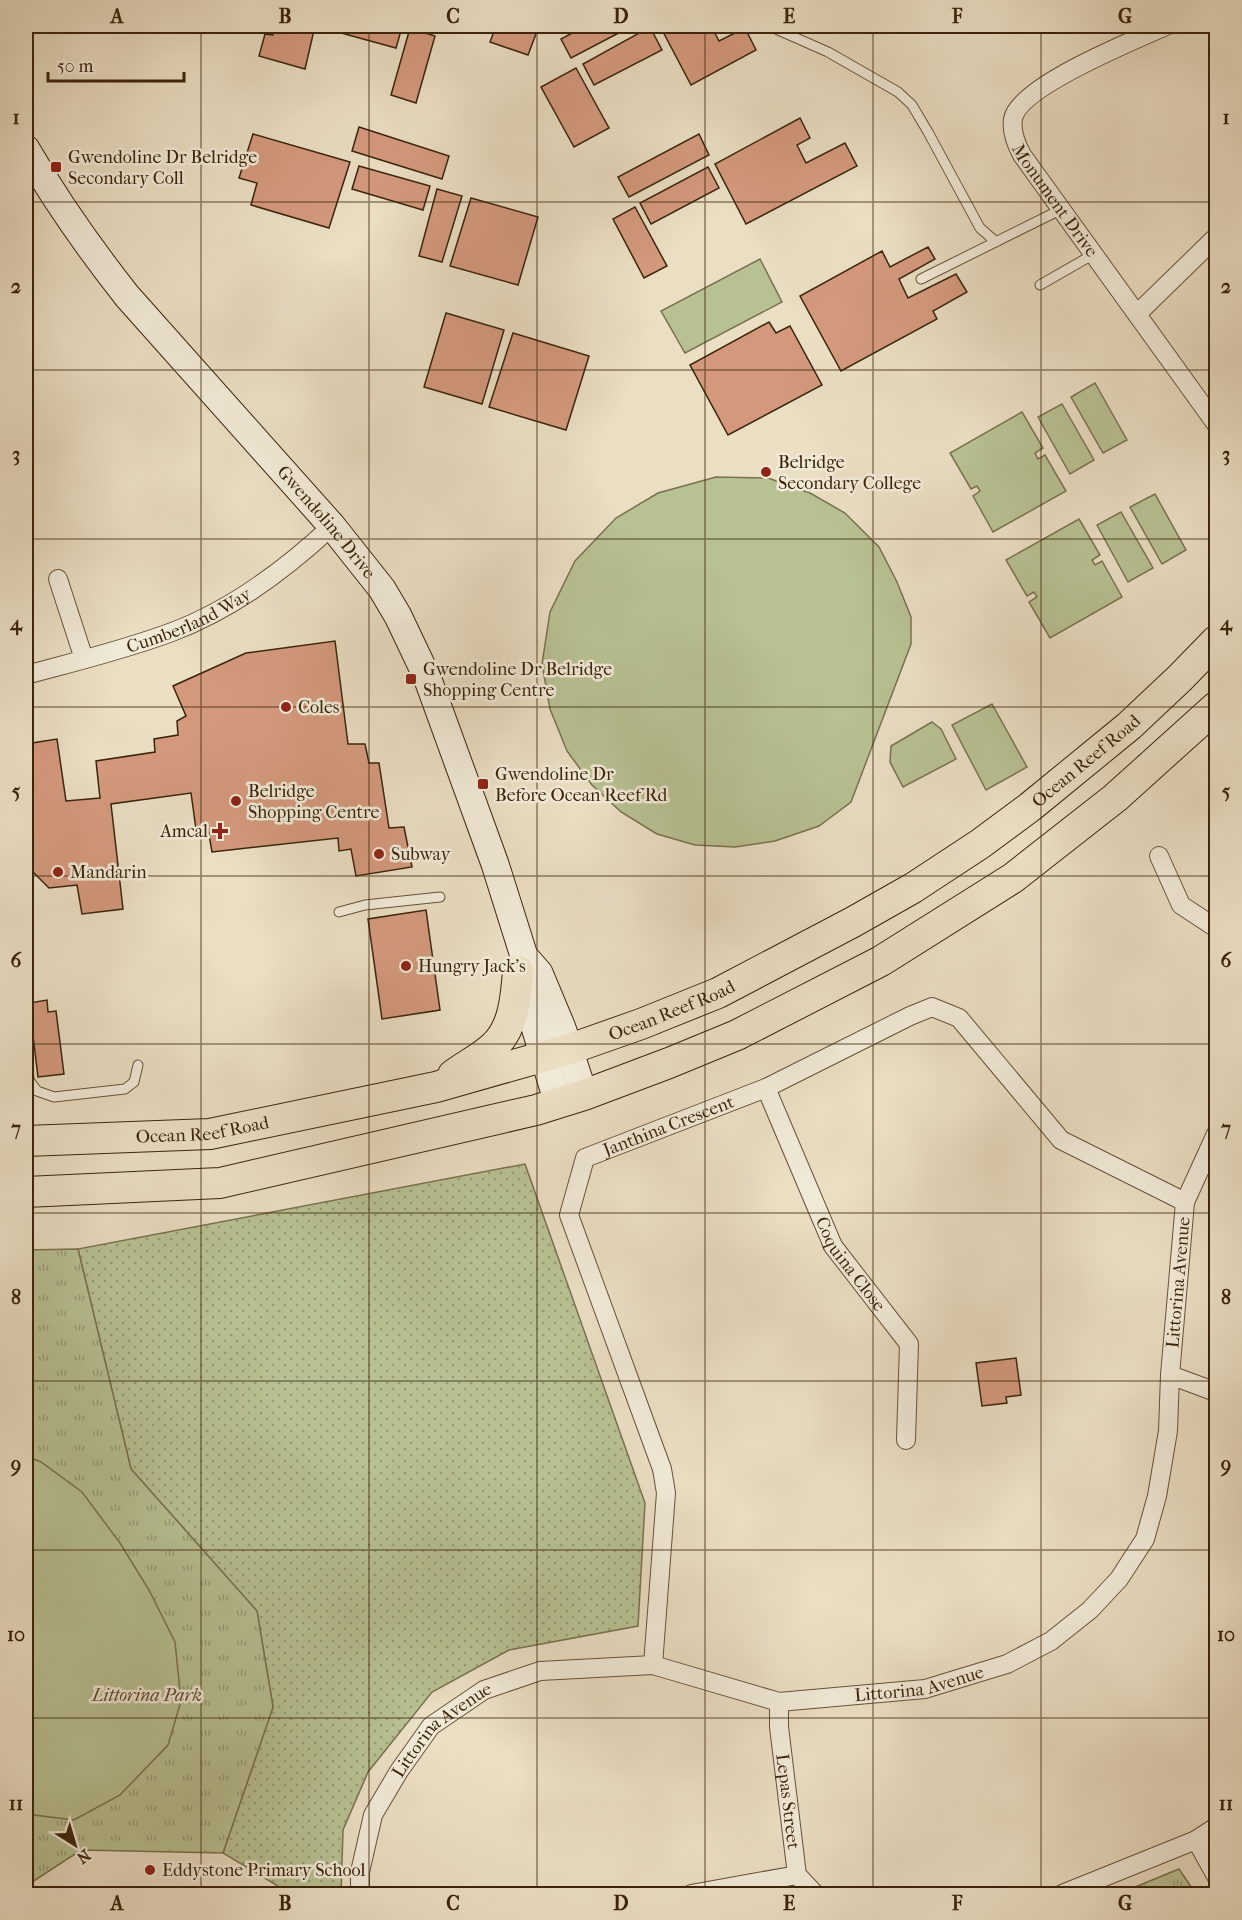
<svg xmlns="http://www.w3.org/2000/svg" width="1242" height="1920" font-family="'IM FELL French Canon',serif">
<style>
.grass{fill:url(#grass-dots);stroke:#79724e;stroke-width:1.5}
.park{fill:url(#park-tufts);stroke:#79724e;stroke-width:1.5}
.pitch{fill:#b8c193;stroke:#79724e;stroke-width:1.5}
.building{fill:#d4997d;stroke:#3a240a;stroke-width:1.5}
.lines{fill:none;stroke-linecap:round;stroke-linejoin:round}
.lane-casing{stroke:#665238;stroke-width:11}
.street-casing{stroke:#665238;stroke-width:20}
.secondary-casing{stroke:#3a240a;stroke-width:29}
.primary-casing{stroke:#3a240a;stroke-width:32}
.lane{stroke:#f1ead8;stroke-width:9}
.street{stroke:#f1ead8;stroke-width:18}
.secondary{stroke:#f1ead8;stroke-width:27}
.primary{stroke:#eadec3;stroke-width:30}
.grid{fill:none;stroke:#3a240a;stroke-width:1.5;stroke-opacity:0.55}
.poi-dot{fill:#8f2418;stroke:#f1ead8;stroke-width:2}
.labels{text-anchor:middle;stroke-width:5;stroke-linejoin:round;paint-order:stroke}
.poi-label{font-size:18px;fill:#3a240a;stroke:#f1ead8;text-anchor:start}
.street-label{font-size:18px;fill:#3a240a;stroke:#f1ead8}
.park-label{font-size:18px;font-style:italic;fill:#5a4b2c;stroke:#f1ead8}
.neatline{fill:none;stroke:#3a240a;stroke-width:2}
.grid-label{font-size:20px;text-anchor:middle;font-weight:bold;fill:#3a240a}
</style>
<defs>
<pattern id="grass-dots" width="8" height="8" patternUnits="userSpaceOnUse" patternTransform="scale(1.5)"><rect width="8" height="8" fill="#b8c193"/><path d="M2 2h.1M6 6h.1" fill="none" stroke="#979d76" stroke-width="1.8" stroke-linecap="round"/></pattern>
<pattern id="park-tufts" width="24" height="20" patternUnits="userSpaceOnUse" patternTransform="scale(1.5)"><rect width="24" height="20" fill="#b8c193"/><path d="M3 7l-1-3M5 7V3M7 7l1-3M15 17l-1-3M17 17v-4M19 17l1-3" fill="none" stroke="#979d76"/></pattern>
</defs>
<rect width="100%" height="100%" fill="#eadec3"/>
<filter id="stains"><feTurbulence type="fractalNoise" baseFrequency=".00333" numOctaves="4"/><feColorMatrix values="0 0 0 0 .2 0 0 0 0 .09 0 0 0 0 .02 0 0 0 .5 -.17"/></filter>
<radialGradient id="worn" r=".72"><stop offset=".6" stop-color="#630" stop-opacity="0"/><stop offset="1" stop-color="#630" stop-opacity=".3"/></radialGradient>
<path class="grass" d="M 525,1164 L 645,1503 L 638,1626 L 509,1650 L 432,1692 L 368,1772 L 343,1830 L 341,1894 L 291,1894 L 223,1853 L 273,1707 L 257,1611 L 131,1469 L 78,1249 Z"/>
<g class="park">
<path d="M 78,1249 L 131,1469 L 257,1611 L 273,1707 L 223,1853 L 81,1850 L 26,1886 L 26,1250 Z"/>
<path d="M 1179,1869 L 1196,1894 L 1118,1894 Z"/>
</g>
<g class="pitch">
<path d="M 760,259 L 782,302 L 685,353 L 661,311 Z"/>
<path d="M 1095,383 L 1127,440 L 1103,453 L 1071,397 Z"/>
<path d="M 1062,404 L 1094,460 L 1070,474 L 1038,417 Z"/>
<path d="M 1022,412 L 1043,448 L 1035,453 L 1038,459 L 1045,455 L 1066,491 L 993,532 L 973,496 L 980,491 L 977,486 L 971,489 L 950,453 Z"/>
<path d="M 716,477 L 768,478 L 810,493 L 845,513 L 879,547 L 897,582 L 911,617 L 911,644 L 851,802 L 819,826 L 775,841 L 735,847 L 695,845 L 657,834 L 621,812 L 592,785 L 567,751 L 550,709 L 542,664 L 550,612 L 575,561 L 616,518 L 658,493 Z"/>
<path d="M 1155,494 L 1186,550 L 1162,564 L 1130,507 Z"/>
<path d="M 1121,512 L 1153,568 L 1128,582 L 1097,525 Z"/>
<path d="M 1079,519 L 1100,555 L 1092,560 L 1095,565 L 1102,561 L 1122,597 L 1050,638 L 1029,602 L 1037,597 L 1034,592 L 1027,596 L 1006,560 Z"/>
<path d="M 992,704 L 1027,767 L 986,790 L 952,725 Z"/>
<path d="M 932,722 L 941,729 L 956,759 L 903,787 L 890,762 L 891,746 Z"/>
<path d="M 26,1456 L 41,1462 L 82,1492 L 120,1543 L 149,1590 L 175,1642 L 181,1701 L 168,1745 L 120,1795 L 74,1820 L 26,1814 Z"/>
</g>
<g class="building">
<path d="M 275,26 L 315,26 L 305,69 L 259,56 L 265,34 L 273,35 Z"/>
<path d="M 324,26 L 396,26 L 402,27 L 396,48 L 323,28 Z"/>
<path d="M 496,26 L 539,26 L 528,55 L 490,42 Z"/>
<path d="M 585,26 L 632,26 L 571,58 L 561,39 Z"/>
<path d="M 660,26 L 711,26 L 719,41 L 745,28 L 756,50 L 691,85 Z"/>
<path d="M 650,27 L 662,50 L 594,85 L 583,64 Z"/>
<path d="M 410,28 L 435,36 L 416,103 L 391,95 Z"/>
<path d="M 576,68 L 609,128 L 574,147 L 541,87 Z"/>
<path d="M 800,118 L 810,138 L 797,145 L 806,163 L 845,143 L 857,166 L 746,224 L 715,164 Z"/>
<path d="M 359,127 L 449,156 L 442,179 L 352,151 Z"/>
<path d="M 253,134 L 350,162 L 329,228 L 251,205 L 257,183 L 239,178 Z"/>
<path d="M 699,134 L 709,155 L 629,197 L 618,177 Z"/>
<path d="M 359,166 L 430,186 L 423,210 L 352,189 Z"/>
<path d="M 708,167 L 719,188 L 651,224 L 640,203 Z"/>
<path d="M 437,189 L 462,196 L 442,262 L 419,256 Z"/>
<path d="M 471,198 L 538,217 L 518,285 L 450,266 Z"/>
<path d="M 635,207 L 667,266 L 644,278 L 613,219 Z"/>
<path d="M 928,247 L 935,259 L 899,279 L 908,298 L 956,274 L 967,292 L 933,311 L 937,319 L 841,371 L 800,296 L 882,251 L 890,267 Z"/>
<path d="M 446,313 L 504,330 L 482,404 L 424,387 Z"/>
<path d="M 769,322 L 776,333 L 790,326 L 822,385 L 728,435 L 690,365 Z"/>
<path d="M 513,333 L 589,356 L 566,430 L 489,407 Z"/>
<path d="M 335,641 L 348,744 L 365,744 L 369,763 L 379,763 L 389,828 L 404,827 L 412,867 L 356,876 L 351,849 L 339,851 L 338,838 L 212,852 L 208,829 L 196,829 L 191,793 L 111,804 L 123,909 L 82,914 L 77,885 L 49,888 L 26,865 L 26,744 L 57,739 L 66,801 L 100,798 L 96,761 L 155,752 L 154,739 L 178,735 L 177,721 L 186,716 L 173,686 L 246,653 Z"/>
<path d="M 426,910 L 440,1010 L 382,1019 L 368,919 Z"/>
<path d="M 47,1000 L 48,1012 L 56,1011 L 64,1074 L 38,1077 L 29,1003 Z"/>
<path d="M 1016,1358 L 1021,1395 L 1006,1397 L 1007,1403 L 982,1406 L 976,1363 Z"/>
</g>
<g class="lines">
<g class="lane-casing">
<g id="lane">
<path d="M 769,26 L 828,52 L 898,92 L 912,105 L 928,132 L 980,228 L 996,242"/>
<path d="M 921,279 L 1062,209"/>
<path d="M 1040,285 L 1094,254"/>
<path d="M 339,912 L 365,905 L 440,897"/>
<path d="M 26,1036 L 29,1080 L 37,1091 L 54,1097 L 125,1089 L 134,1082 L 138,1065"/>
</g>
</g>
<g class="street-casing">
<g id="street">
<path id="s1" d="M 1166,26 C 1135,40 1019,86 1013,119 C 1011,132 1016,144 1022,155 L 1216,424"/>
<path d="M 1138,313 L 1214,239"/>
<path d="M 58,579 L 84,659"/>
<path id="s2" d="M 26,675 C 74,662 124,650 172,632 C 231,610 286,569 332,526"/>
<path d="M 1159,856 L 1181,905 L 1216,928"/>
<path id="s3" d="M 766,1088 L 833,1246 L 909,1344 L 906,1440"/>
<path d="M 1170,1375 L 1216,1392"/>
<path id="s4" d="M 653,1665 L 666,1493 L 662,1469 L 569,1215 L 585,1158 L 766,1088 L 910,1016 L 932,1007 L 959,1018 L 1061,1140 L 1185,1202"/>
<path id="s5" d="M 779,1702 L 779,1727 L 797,1875 L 815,1894"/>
<path d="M 1196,1840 L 1216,1876"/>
<path id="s6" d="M 360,1894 L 360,1872 L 373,1815 L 399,1771 L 431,1726 L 484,1690 L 540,1671 L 653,1665 L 779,1702 L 925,1689 L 1007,1664 L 1051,1641 L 1090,1610 L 1119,1579 L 1145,1539 L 1157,1496 L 1168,1431 L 1170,1375 L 1185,1202 L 1216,1134"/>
<path d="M 691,1894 L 797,1875"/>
<path d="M 1062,1894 L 1196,1840 L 1216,1827"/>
</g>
</g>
<g class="secondary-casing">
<g id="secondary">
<path id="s7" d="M 26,149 C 56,201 90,249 127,296 L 332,526 L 382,589 L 398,616 L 427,677 L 495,864 L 524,956 L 539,973 L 562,1028 L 584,1095"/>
<path d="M 518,971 L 558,1103"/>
</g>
</g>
<g class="primary-casing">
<g id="primary">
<path d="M 453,1075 C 466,1065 483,1057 495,1045 C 514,1027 516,996 518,971"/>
<path id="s8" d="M 26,1141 L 210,1134 L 436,1087 L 570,1049 L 641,1024 L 718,993 L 853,922 L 913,888 L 980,844 L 1030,807 L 1129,726 L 1180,678 L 1216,641"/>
<path d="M 26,1192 L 220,1183 L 536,1110 L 584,1095 L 669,1063 L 737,1035 L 881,961 L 1013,878 L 1115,798 L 1216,707"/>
</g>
</g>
<use href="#lane" class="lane"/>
<use href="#street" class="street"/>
<use href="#secondary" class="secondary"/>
<use href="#primary" class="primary"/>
</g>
<path class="grid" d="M 201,26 L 201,1894M 369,26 L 369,1894M 537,26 L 537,1894M 705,26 L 705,1894M 873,26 L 873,1894M 1041,26 L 1041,1894M 26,202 L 1216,202M 26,370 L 1216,370M 26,539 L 1216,539M 26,707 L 1216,707M 26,876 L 1216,876M 26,1044 L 1216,1044M 26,1213 L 1216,1213M 26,1381 L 1216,1381M 26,1550 L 1216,1550M 26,1718 L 1216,1718"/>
<g class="poi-dot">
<rect x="50" y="161" width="12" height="12" rx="3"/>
<circle cx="766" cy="472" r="6"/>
<rect x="405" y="673" width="12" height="12" rx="3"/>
<circle cx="286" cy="707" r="6"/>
<rect x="477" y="778" width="12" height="12" rx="3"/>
<circle cx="236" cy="801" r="6"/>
<path d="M217 822h6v6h6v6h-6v6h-6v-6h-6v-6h6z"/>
<circle cx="379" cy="854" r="6"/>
<circle cx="58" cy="872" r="6"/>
<circle cx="406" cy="966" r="6"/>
<circle cx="150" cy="1870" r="6"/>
</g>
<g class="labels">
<g class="poi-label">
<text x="68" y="163">Gwendoline Dr Belridge<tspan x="68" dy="21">Secondary Coll</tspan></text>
<text x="778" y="468">Belridge<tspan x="778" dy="21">Secondary College</tspan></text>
<text x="423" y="675">Gwendoline Dr Belridge<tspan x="423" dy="21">Shopping Centre</tspan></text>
<text x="298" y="713">Coles</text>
<text x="495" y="780">Gwendoline Dr<tspan x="495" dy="21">Before Ocean Reef Rd</tspan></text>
<text x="248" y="797">Belridge<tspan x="248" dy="21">Shopping Centre</tspan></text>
<text x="208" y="837" text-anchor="end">Amcal</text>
<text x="391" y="860">Subway</text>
<text x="70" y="878">Mandarin</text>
<text x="418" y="972">Hungry Jack's</text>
<text x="162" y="1876">Eddystone Primary School</text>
</g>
<g class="street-label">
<text dy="6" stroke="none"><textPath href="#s1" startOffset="276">Monument Drive</textPath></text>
<text dy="6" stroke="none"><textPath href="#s7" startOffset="480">Gwendoline Drive</textPath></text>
<text dy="6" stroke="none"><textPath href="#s2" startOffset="172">Cumberland Way</textPath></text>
<text dy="6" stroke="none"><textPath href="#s8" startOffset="1149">Ocean Reef Road</textPath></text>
<text dy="6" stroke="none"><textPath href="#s8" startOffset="663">Ocean Reef Road</textPath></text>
<text dy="6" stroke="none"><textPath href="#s4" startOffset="616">Janthina Crescent</textPath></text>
<text dy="6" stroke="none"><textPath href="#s8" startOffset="177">Ocean Reef Road</textPath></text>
<text dy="6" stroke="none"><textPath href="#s3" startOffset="196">Coquina Close</textPath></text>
<text dy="6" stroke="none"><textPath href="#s6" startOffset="1236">Littorina Avenue</textPath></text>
<text dy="6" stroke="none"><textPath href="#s6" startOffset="696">Littorina Avenue</textPath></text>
<text dy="6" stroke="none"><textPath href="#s6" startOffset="192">Littorina Avenue</textPath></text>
<text dy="6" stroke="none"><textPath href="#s5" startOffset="100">Lepas Street</textPath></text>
</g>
<g class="park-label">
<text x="147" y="1701">Littorina Park</text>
</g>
</g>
<rect width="1242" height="1920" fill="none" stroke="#eadec3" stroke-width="66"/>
<g transform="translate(75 1845) rotate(143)" stroke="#f1ead8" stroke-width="4.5" paint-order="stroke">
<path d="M0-4.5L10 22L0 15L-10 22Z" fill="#3a240a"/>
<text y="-9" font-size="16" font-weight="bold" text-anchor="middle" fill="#3a240a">N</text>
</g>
<path d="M48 72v9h136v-9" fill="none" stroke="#3a240a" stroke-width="3"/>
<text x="57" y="72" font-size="18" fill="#3a240a" stroke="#f1ead8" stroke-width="4.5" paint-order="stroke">50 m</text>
<rect x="33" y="33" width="1176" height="1854" class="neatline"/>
<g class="grid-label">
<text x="117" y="23">A</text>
<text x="285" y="23">B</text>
<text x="453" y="23">C</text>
<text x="621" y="23">D</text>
<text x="789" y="23">E</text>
<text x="957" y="23">F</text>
<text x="1125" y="23">G</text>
<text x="16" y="124">1</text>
<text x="1226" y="124">1</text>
<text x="16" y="293">2</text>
<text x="1226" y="293">2</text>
<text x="16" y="461">3</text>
<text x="1226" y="461">3</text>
<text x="16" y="630">4</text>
<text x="1226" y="630">4</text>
<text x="16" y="798">5</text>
<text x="1226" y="798">5</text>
<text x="16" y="967">6</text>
<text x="1226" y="967">6</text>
<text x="16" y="1135">7</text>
<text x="1226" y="1135">7</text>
<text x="16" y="1304">8</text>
<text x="1226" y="1304">8</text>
<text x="16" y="1472">9</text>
<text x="1226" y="1472">9</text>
<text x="16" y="1641">10</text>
<text x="1226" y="1641">10</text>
<text x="16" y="1810">11</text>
<text x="1226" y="1810">11</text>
<text x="117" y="1910">A</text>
<text x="285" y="1910">B</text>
<text x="453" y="1910">C</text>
<text x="621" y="1910">D</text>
<text x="789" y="1910">E</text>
<text x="957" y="1910">F</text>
<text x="1125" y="1910">G</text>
</g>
<rect width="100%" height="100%" filter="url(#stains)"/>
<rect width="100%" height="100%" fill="url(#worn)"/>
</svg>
